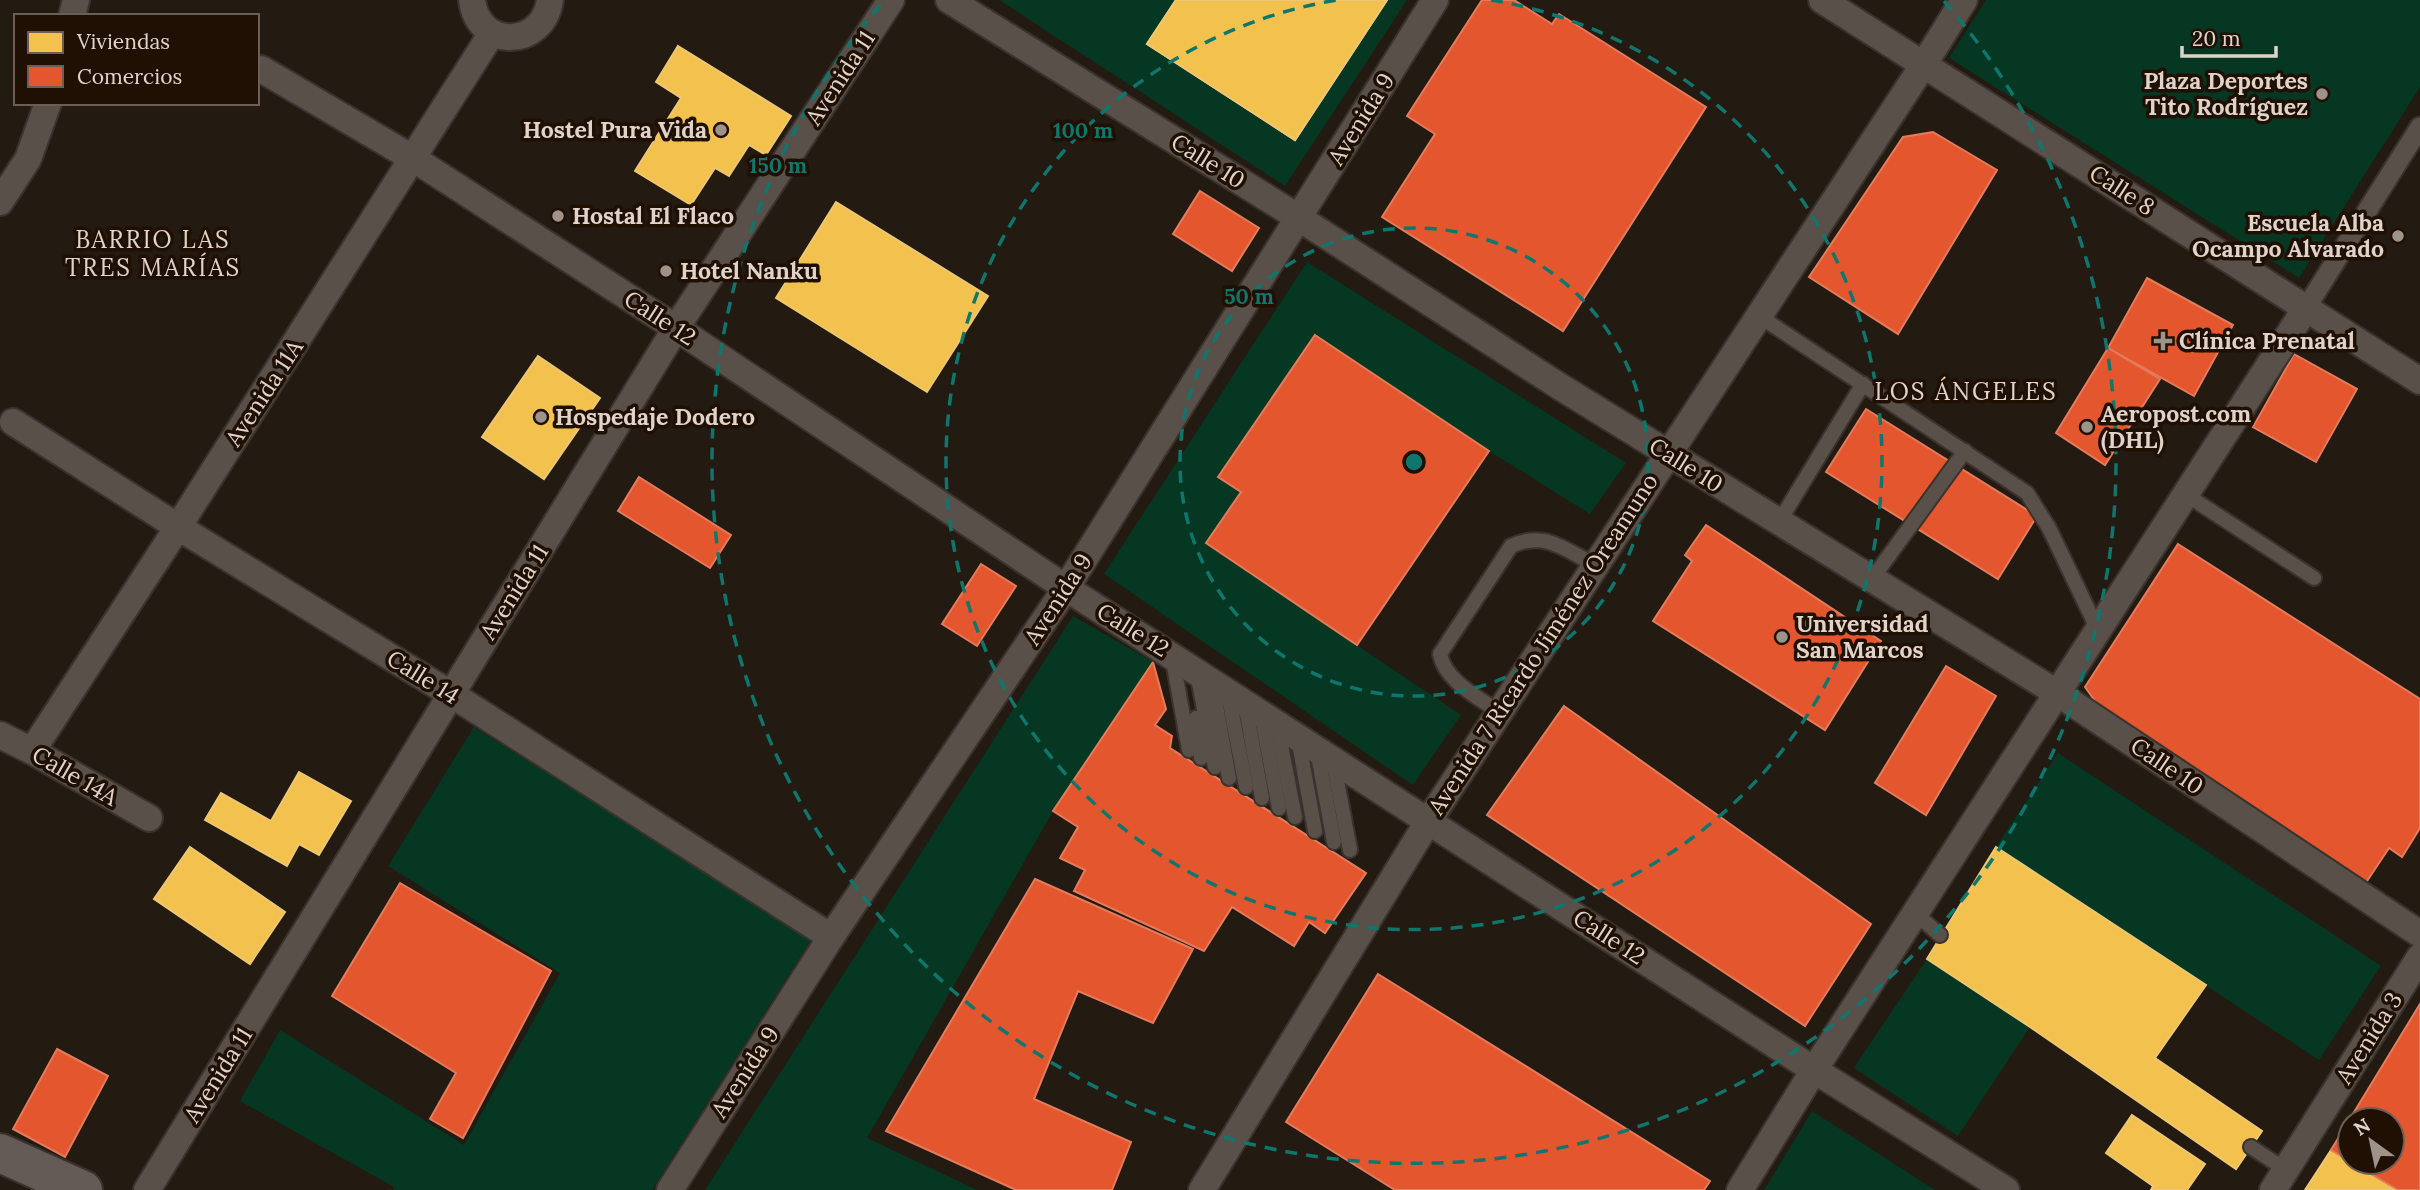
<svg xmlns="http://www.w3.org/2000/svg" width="2420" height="1190" font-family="Lora,serif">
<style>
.green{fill:#063723}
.homes{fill:#f2c14e;stroke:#edc773;stroke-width:2}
.shops{fill:#e4572e;stroke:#e37c5d;stroke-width:2}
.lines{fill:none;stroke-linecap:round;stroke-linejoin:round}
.service-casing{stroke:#3a332d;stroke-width:18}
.pedestrian-casing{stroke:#3a332d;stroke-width:23}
.minor-casing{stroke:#3a332d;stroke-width:30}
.primary-casing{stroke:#3a332d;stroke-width:42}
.service{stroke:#585049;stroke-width:14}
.pedestrian{stroke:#585049;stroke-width:19}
.minor{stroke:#585049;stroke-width:26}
.primary{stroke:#655b56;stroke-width:38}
.ring{fill:none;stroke:#0f766e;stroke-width:3.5;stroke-dasharray:12 9}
.poi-dot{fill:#9e9389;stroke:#201003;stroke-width:2.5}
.labels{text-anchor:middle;stroke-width:7;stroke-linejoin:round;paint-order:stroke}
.street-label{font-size:23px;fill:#e0d4ca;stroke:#201003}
.poi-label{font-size:23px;font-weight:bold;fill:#e0d4ca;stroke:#201003;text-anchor:start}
.neighbourhood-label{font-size:24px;letter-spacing:2px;fill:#e0d4ca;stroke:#201003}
.centre{fill:#0f766e;stroke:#201003;stroke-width:3.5}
.ring-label{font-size:21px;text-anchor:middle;font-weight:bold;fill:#0f766e;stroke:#201003;stroke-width:7;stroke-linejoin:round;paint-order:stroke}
</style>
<rect width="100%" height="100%" fill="#231a11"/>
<g class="green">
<path d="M 999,0 L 1176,0 L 1147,44 L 1295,140 L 1387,0 L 1407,0 L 1285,186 Z"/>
<path d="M 1986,0 L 2420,0 L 2420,87 L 2299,278 L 1949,58 Z"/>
<path d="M 1307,262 L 1626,463 L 1590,514 L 1489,451 L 1315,335 L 1218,477 L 1241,492 L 1206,544 L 1461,715 L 1413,785 L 1104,574 Z"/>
<path d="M 1073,616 L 1153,662 L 1053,811 L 867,1138 L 977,1190 L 705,1190 Z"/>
<path d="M 474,727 L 811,940 L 652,1190 L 393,1190 L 394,1187 L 240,1101 L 280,1030 L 464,1145 L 560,973 L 388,866 Z"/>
<path d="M 2058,753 L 2381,966 L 2319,1060 L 1996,847 Z"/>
<path d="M 1927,959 L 2030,1027 L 1958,1136 L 1854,1068 Z"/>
<path d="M 1812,1111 L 1935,1190 L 1764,1190 Z"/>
</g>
<g class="homes">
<path d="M 1176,0 L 1387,0 L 1295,140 L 1147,44 Z"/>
<path d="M 1176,0 L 1387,0 L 1295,140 L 1147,44 Z"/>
<path d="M 678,46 L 791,116 L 766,155 L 749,145 L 729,176 L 715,168 L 691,205 L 635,171 L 681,98 L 656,82 Z"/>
<path d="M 836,202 L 988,296 L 927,392 L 776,298 Z"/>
<path d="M 538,356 L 600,398 L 544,479 L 482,437 Z"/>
<path d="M 299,772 L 351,801 L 319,855 L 299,844 L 287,866 L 205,820 L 221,793 L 271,821 Z"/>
<path d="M 190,847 L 285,912 L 250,964 L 154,899 Z"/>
<path d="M 1996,847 L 2206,985 L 2155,1058 L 2262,1131 L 2236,1169 L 2030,1027 L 1927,959 Z"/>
<path d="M 2132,1115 L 2205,1164 L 2187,1190 L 2151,1190 L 2153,1186 L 2106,1153 Z"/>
<path d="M 2331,1150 L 2350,1162 L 2398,1190 L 2305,1190 Z"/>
</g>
<g class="shops">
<path d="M 1482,0 L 1514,0 L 1552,24 L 1559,14 L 1706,107 L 1563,331 L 1382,217 L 1435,134 L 1407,116 Z"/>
<path d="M 1933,132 L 1997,170 L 1898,334 L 1809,277 L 1903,137 Z"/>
<path d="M 1200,191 L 1259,228 L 1232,271 L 1173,234 Z"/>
<path d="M 2147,278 L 2233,325 L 2194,396 L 2108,348 Z"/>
<path d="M 1315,335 L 1489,451 L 1357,645 L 1206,543 L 1241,492 L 1218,477 Z"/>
<path d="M 2108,348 L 2160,379 L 2105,465 L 2056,433 Z"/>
<path d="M 2294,354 L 2357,389 L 2316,462 L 2253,427 Z"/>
<path d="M 1866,409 L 2037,516 L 1998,579 L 1826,472 Z"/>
<path d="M 639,477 L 731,535 L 710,568 L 618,511 Z"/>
<path d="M 1706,525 L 1881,641 L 1825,730 L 1653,621 L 1692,561 L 1685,555 Z"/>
<path d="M 2178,544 L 2420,699 L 2420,828 L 2402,857 L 2389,848 L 2365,884 L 2100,708 L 2085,687 Z"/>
<path d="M 981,564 L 1016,586 L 977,646 L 942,624 Z"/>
<path d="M 1153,662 L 1166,709 L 1155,725 L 1172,736 L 1170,748 L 1366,873 L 1325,933 L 1309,922 L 1294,946 L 1232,907 L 1204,951 L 1074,891 L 1085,870 L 1060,858 L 1078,827 L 1053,811 Z"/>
<path d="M 1946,666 L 1996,696 L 1926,815 L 1875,783 Z"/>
<path d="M 1564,706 L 1871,924 L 1805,1026 L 1487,815 Z"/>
<path d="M 1035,879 L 1193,949 L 1153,1023 L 1078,991 L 1034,1099 L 1131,1142 L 1112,1190 L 1016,1190 L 886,1131 Z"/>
<path d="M 400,883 L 551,971 L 463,1138 L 430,1119 L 456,1073 L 332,996 Z"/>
<path d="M 1378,974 L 1710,1181 L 1704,1190 L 1395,1190 L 1286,1122 Z"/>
<path d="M 2420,1004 L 2420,1190 L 2398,1190 L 2351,1162 L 2392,1162 L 2392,1120 L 2350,1120 L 2350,1162 L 2331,1150 Z"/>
<path d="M 57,1049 L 108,1076 L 65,1157 L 13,1129 Z"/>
</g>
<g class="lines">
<g class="service-casing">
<g id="service">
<path d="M 1759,316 L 2027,493 L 2049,528 L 2098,630"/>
<path d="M 2185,494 L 2314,578"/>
<path d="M 1779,522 L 1863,384"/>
<path d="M 1872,579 L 1965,451"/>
<path d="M 1172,655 L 1189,750"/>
<path d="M 1197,672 L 1215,767"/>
<path d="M 1212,683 L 1229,778"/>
<path d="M 1228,693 L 1246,787"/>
<path d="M 1245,703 L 1262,798"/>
<path d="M 1499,712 C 1478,697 1445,681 1440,654 L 1511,546 C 1545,530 1565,550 1595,565"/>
<path d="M 1261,713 L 1279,808"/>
<path d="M 1196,718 L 1201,758"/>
<path d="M 1277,725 L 1295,817"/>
<path d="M 1298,738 L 1315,831"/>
<path d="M 1317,750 L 1334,842"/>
<path d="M 1333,760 L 1350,850"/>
<path d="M 1915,913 L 1940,935"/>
<path d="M 2251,1147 L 2286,1170"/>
</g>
</g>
<g class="pedestrian-casing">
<path id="pedestrian" d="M 2306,308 L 2420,127"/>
</g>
<g class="minor-casing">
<g id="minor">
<path d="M 472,0 C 478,50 543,49 550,0"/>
<path d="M 949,0 L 1299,218 L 1559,386 L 2057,693 L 2420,934"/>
<path d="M 1822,0 L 2420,381"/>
<path d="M 72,16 L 76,0"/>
<path d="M 261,69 L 414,159 L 676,328 L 1066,588 L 1814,1070 L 2006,1190"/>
<path d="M 0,202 L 28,159 L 48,103"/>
<path d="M 13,422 L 178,527 L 451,694 L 831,937"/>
<path d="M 0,735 L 32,751 L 149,818"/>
<path d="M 32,751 L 178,527 L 492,33"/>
<path d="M 147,1190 L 676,328 L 891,0"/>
<path d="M 670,1190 L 831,937 L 1066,588 L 1435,0"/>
<path d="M 1202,1190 L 1429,820 L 1924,64 L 1964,0"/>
<path d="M 1740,1190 L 1814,1070 L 2306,308"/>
<path d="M 2273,1190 L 2420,957"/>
</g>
</g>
<g class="primary-casing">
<path id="primary" d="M 0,1153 L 83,1190"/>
</g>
<use href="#service" class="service"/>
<use href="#pedestrian" class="pedestrian"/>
<use href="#minor" class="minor"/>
<use href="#primary" class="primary"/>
</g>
<g class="ring">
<circle cx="1414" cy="462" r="234"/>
<path d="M1491 0A468 468 0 1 1 1337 0"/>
<path d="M1944 1A702 702 0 1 1 884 1"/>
</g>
<g class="poi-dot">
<circle cx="2322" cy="94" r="7"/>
<circle cx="721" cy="130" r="7"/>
<circle cx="558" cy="216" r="7"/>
<circle cx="2398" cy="236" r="7"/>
<circle cx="666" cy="271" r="7"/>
<path d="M2159.5 330.5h7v7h7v7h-7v7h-7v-7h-7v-7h7z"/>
<circle cx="541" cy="417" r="7"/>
<circle cx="2087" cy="427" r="7"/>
<circle cx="1782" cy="637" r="7"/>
</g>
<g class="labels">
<g class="street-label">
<text transform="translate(840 78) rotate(-57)" y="8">Avenida 11</text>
<text transform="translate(1361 119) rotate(-58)" y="8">Avenida 9</text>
<text transform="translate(1208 161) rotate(32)" y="8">Calle 10</text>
<text transform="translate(2122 190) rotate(33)" y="8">Calle 8</text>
<text transform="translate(660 318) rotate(33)" y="8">Calle 12</text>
<text transform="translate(264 393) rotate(-57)" y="8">Avenida 11A</text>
<text transform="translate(1686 465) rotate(32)" y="8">Calle 10</text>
<text transform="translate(514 592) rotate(-58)" y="8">Avenida 11</text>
<text transform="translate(1058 599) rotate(-57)" y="8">Avenida 9</text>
<text transform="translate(1133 630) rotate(32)" y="8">Calle 12</text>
<text transform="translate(1543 644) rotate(-57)" y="8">Avenida 7 Ricardo Jiménez Oreamuno</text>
<text transform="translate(423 677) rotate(32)" y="8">Calle 14</text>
<text transform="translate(2167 766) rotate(34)" y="8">Calle 10</text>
<text transform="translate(75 776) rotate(30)" y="8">Calle 14A</text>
<text transform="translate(1609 937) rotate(33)" y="8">Calle 12</text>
<text transform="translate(2369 1038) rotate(-58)" y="8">Avenida 3</text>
<text transform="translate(745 1072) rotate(-57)" y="8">Avenida 9</text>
<text transform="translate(218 1075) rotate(-58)" y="8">Avenida 11</text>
</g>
<g class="poi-label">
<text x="2308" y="89" text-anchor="end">Plaza Deportes<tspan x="2308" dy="26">Tito Rodríguez</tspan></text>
<text x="707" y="138" text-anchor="end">Hostel Pura Vida</text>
<text x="572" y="224">Hostal El Flaco</text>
<text x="2384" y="231" text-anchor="end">Escuela Alba<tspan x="2384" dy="26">Ocampo Alvarado</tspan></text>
<text x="680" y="279">Hotel Nanku</text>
<text x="2179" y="349">Clínica Prenatal</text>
<text x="2101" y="422">Aeropost.com<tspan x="2101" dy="26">(DHL)</tspan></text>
<text x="555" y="425">Hospedaje Dodero</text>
<text x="1796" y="632">Universidad<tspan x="1796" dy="26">San Marcos</tspan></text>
</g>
<g class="neighbourhood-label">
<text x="153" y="248">BARRIO LAS<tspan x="153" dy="28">TRES MARÍAS</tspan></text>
<text x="1966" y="400">LOS ÁNGELES</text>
</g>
</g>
<circle cx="1414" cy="462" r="10" class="centre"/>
<g class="ring-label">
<text x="1083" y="138">100 m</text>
<text x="778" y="173">150 m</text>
<text x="1249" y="304">50 m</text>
</g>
<rect x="14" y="14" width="245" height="91" fill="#201003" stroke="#6d5e53" stroke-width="2"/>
<rect x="28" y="32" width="35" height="21" fill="#f2c14e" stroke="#6d5e53" stroke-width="2"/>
<text x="77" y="49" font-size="21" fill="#e0d4ca">Viviendas</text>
<rect x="28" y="66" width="35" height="21" fill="#e4572e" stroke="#6d5e53" stroke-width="2"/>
<text x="77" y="84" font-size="21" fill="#e0d4ca">Comercios</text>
<g transform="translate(2371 1141) rotate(327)"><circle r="33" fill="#201003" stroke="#6d5e53" stroke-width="2"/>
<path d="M0-5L12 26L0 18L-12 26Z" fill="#9e9389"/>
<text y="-10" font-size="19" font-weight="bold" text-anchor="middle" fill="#e0d4ca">N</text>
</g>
<path d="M2182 46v10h94v-10" fill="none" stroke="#e0d4ca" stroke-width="3.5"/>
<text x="2192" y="46" font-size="21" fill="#e0d4ca" stroke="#201003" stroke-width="5" paint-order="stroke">20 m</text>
</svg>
